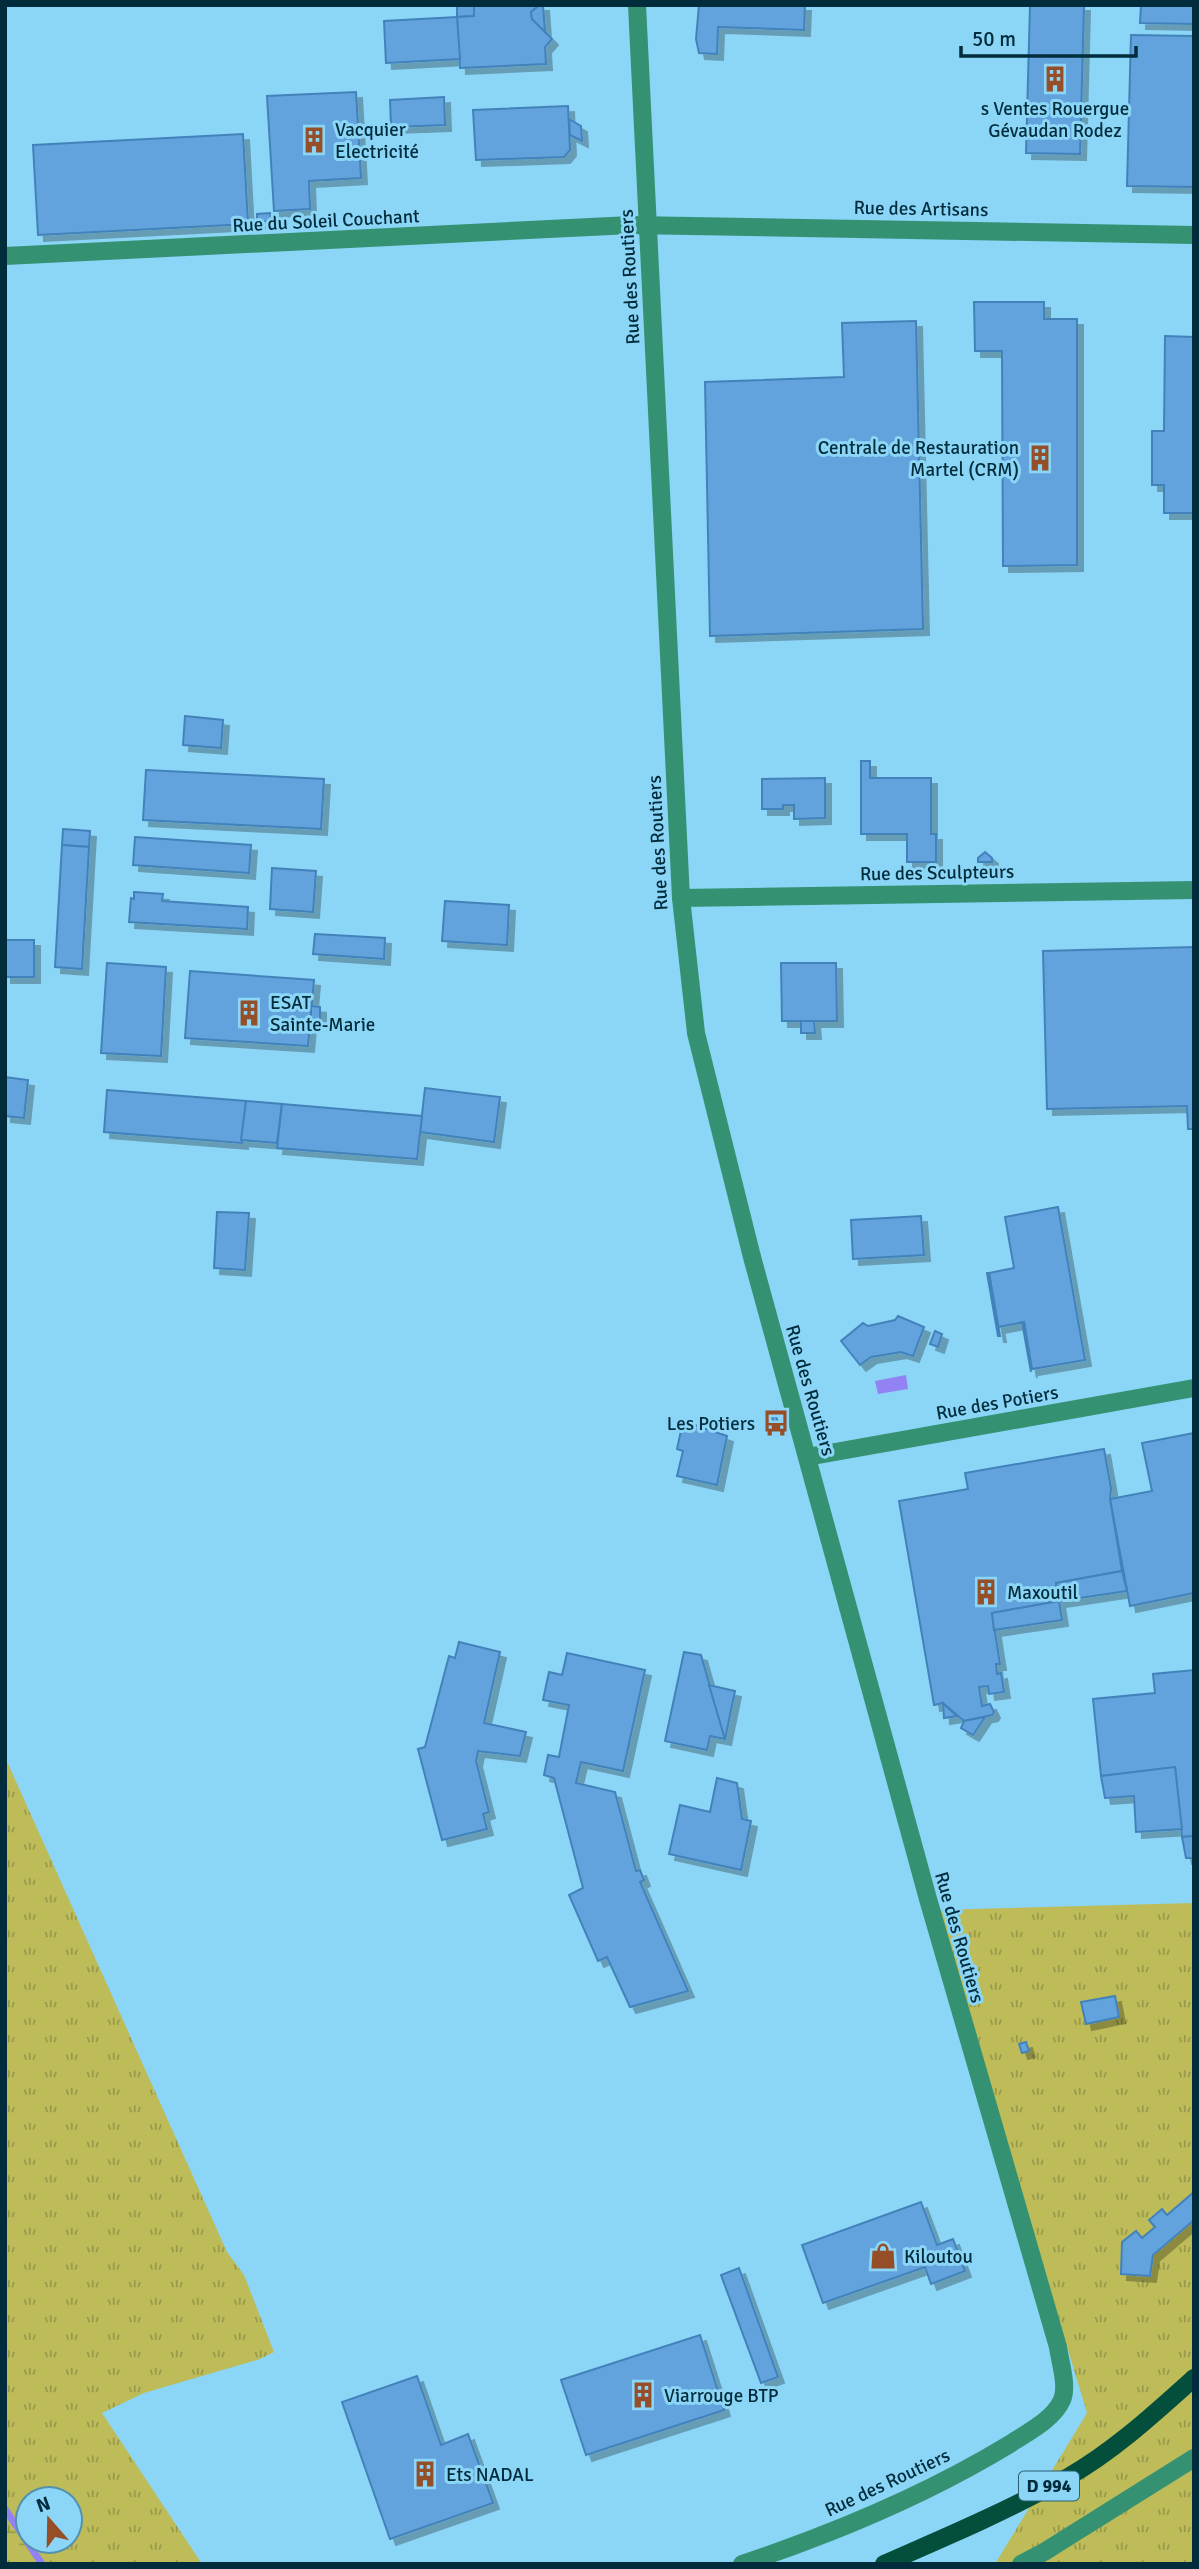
<svg xmlns="http://www.w3.org/2000/svg" width="1199" height="2569" font-family="Signika,sans-serif">
<style>
.grass{fill:url(#grass-tufts);fill-rule:evenodd}
.wetland{fill:url(#wetland-marsh)}
.water{fill:#9382f3}
.lines{fill:none;stroke-linecap:round;stroke-linejoin:round}
.stream{stroke:#9382f3;stroke-width:7}
.building{fill:#64a3dd;stroke:#4382ba;stroke-width:2;filter:url(#shadow)}
.minor{stroke:#349273;stroke-width:18}
.major{stroke:#034f3b;stroke-width:18}
.labels{text-anchor:middle;stroke-width:6;stroke-linejoin:round;paint-order:stroke}
.shield{fill:#8bd5f6;stroke:#2a5f74;stroke-width:2}
.shield-label{font-size:18px;font-weight:bold;fill:#002c3c}
.poi-label{font-size:19px;fill:#002c3c;stroke:#8bd5f6;text-anchor:start}
.street-label{font-size:19px;fill:#002c3c;stroke:#8bd5f6}
</style>
<defs>
<pattern id="grass-tufts" width="24" height="20" patternUnits="userSpaceOnUse" patternTransform="scale(1.75)"><rect width="24" height="20" fill="#bebc59"/><path d="M3 7l-1-3M5 7V3M7 7l1-3M15 17l-1-3M17 17v-4M19 17l1-3" fill="none" stroke="#98994b"/></pattern>
<pattern id="wetland-marsh" width="20" height="14" patternUnits="userSpaceOnUse" patternTransform="scale(1.75)"><rect width="20" height="14" fill="#bebc59"/><path d="M1 5h8M5 5V1M11 12h8M15 12V8" fill="none" stroke="#98994b"/></pattern>
<filter id="shadow"><feDropShadow dx="6" dy="6" stdDeviation="0" flood-color="#0004"/></filter>
</defs>
<rect width="100%" height="100%" fill="#8bd5f6"/>
<g class="grass">
<path d="M 5,1757 L 227,2252 L 244,2275 L 274,2352 L 260,2359 L 144,2393 L 102,2413 L 202,2564 L 5,2564 ZM 28,2499 L 70,2499 L 70,2541 L 28,2541 Z"/>
<path d="M 1194,1903 L 1194,2564 L 995,2564 L 1087,2413 L 936,1910 Z"/>
</g>
<path class="wetland" d="M 5,2507 L 46,2564 L 25,2564 L 5,2543 Z"/>
<path class="water" d="M 906,1375 L 908,1389 L 878,1394 L 875,1381 Z"/>
<g class="lines">
<path class="stream" d="M 5,2509 L 42,2564"/>
</g>
<g class="building">
<path d="M 457,5 L 474,5 L 474,16 L 457,17 Z"/>
<path d="M 474,5 L 540,5 L 531,12 L 532,19 L 552,39 L 545,47 L 546,64 L 460,68 L 457,17 L 474,16 Z"/>
<path d="M 540,5 L 543,5 L 545,32 L 532,19 L 531,12 Z"/>
<path d="M 699,5 L 805,5 L 804,30 L 718,27 L 717,54 L 699,53 L 696,39 Z"/>
<path d="M 1030,5 L 1084,5 L 1080,154 L 1026,153 Z"/>
<path d="M 1141,5 L 1194,5 L 1194,24 L 1140,23 Z"/>
<path d="M 457,17 L 460,59 L 386,63 L 384,21 Z"/>
<path d="M 1131,35 L 1194,36 L 1194,187 L 1127,186 Z"/>
<path d="M 356,92 L 361,178 L 309,181 L 310,209 L 274,211 L 267,96 Z"/>
<path d="M 444,97 L 445,125 L 391,127 L 390,100 Z"/>
<path d="M 568,106 L 570,150 L 564,157 L 476,160 L 473,110 Z"/>
<path d="M 569,119 L 581,126 L 582,141 L 570,135 Z"/>
<path d="M 243,134 L 248,224 L 38,235 L 33,145 Z"/>
<path d="M 270,213 L 271,221 L 257,222 L 257,214 Z"/>
<path d="M 974,302 L 1044,302 L 1044,319 L 1077,319 L 1077,565 L 1003,566 L 1002,351 L 975,351 Z"/>
<path d="M 916,321 L 923,629 L 710,636 L 705,382 L 844,377 L 842,323 Z"/>
<path d="M 1165,336 L 1194,337 L 1194,513 L 1164,513 L 1164,485 L 1152,485 L 1152,431 L 1164,431 Z"/>
<path d="M 185,716 L 223,720 L 221,748 L 183,745 Z"/>
<path d="M 861,761 L 870,761 L 870,778 L 931,778 L 931,834 L 936,834 L 936,862 L 907,862 L 907,834 L 861,834 Z"/>
<path d="M 146,770 L 324,779 L 321,829 L 143,820 Z"/>
<path d="M 825,778 L 825,818 L 794,819 L 794,805 L 783,805 L 783,809 L 762,809 L 762,779 Z"/>
<path d="M 63,829 L 90,831 L 89,847 L 62,845 Z"/>
<path d="M 135,837 L 251,845 L 249,873 L 133,865 Z"/>
<path d="M 62,845 L 89,847 L 82,969 L 55,967 Z"/>
<path d="M 985,852 L 992,858 L 992,862 L 978,862 L 978,858 Z"/>
<path d="M 272,868 L 316,871 L 313,912 L 270,909 Z"/>
<path d="M 134,892 L 163,894 L 162,901 L 248,907 L 247,929 L 129,922 L 131,898 L 134,899 Z"/>
<path d="M 445,901 L 509,905 L 507,945 L 442,941 Z"/>
<path d="M 315,934 L 385,938 L 384,959 L 313,954 Z"/>
<rect x="5" y="940" width="29" height="37"/>
<path d="M 1194,947 L 1194,1129 L 1188,1129 L 1187,1106 L 1047,1109 L 1043,951 Z"/>
<path d="M 107,963 L 166,967 L 161,1056 L 101,1053 Z"/>
<path d="M 781,963 L 836,963 L 837,1021 L 782,1021 Z"/>
<path d="M 190,971 L 314,980 L 308,1046 L 185,1038 Z"/>
<path d="M 311,1006 L 320,1007 L 320,1020 L 311,1019 Z"/>
<path d="M 801,1021 L 814,1021 L 815,1033 L 801,1033 Z"/>
<path d="M 5,1077 L 28,1080 L 24,1118 L 5,1116 Z"/>
<path d="M 425,1088 L 500,1097 L 494,1142 L 420,1132 Z"/>
<path d="M 107,1090 L 246,1101 L 242,1143 L 104,1132 Z"/>
<path d="M 246,1101 L 282,1104 L 277,1143 L 241,1140 Z"/>
<path d="M 282,1104 L 422,1116 L 417,1159 L 277,1148 Z"/>
<path d="M 1058,1207 L 1085,1360 L 1032,1369 L 1024,1322 L 998,1327 L 989,1273 L 1014,1268 L 1005,1217 Z"/>
<path d="M 217,1212 L 249,1213 L 245,1270 L 214,1268 Z"/>
<path d="M 921,1216 L 924,1255 L 853,1259 L 851,1220 Z"/>
<path d="M 987,1273 L 989,1273 L 1000,1336 L 998,1336 Z"/>
<path d="M 898,1316 L 924,1327 L 913,1356 L 901,1352 L 871,1357 L 860,1365 L 841,1341 L 863,1323 L 868,1326 L 895,1320 Z"/>
<path d="M 1022,1322 L 1024,1322 L 1031,1372 Z"/>
<path d="M 935,1331 L 942,1334 L 938,1347 L 930,1344 Z"/>
<path d="M 776,1416 L 780,1429 L 775,1430 L 772,1417 Z"/>
<path d="M 683,1421 L 727,1436 L 717,1485 L 677,1476 L 683,1451 L 677,1449 Z"/>
<path d="M 1194,1433 L 1194,1593 L 1130,1606 L 1110,1499 L 1152,1491 L 1142,1443 Z"/>
<path d="M 1104,1449 L 1111,1488 L 1110,1499 L 1122,1571 L 1056,1583 L 1059,1601 L 992,1613 L 1000,1664 L 996,1664 L 997,1674 L 1001,1673 L 1004,1692 L 989,1694 L 988,1686 L 979,1687 L 982,1706 L 990,1704 L 994,1712 L 992,1715 L 964,1721 L 943,1703 L 934,1705 L 899,1501 L 968,1489 L 965,1473 Z"/>
<path d="M 1122,1571 L 1127,1591 L 1059,1601 L 1056,1583 Z"/>
<path d="M 1059,1601 L 1062,1620 L 994,1630 L 992,1613 Z"/>
<path d="M 459,1642 L 500,1652 L 484,1723 L 526,1732 L 520,1756 L 478,1751 L 476,1761 L 489,1812 L 483,1814 L 487,1829 L 442,1840 L 418,1749 L 425,1747 L 449,1656 L 455,1658 Z"/>
<path d="M 684,1652 L 701,1655 L 725,1739 L 710,1736 L 707,1750 L 665,1741 Z"/>
<path d="M 567,1653 L 645,1670 L 623,1771 L 581,1762 L 576,1783 L 615,1792 L 636,1871 L 640,1870 L 644,1880 L 640,1882 L 688,1991 L 630,2007 L 607,1957 L 598,1961 L 569,1895 L 583,1888 L 554,1778 L 544,1775 L 548,1755 L 559,1757 L 569,1705 L 543,1700 L 549,1672 L 562,1675 Z"/>
<path d="M 1194,1670 L 1194,1836 L 1182,1837 L 1175,1767 L 1101,1776 L 1093,1699 L 1155,1693 L 1153,1674 Z"/>
<path d="M 709,1685 L 735,1691 L 725,1739 Z"/>
<path d="M 943,1703 L 947,1707 L 957,1716 L 944,1718 Z"/>
<path d="M 985,1717 L 973,1735 L 961,1728 L 964,1721 Z"/>
<path d="M 1175,1767 L 1182,1829 L 1136,1832 L 1134,1796 L 1105,1798 L 1101,1776 Z"/>
<path d="M 717,1778 L 737,1783 L 742,1819 L 751,1821 L 741,1870 L 669,1854 L 680,1805 L 710,1812 Z"/>
<path d="M 1194,1836 L 1194,1858 L 1186,1858 L 1182,1837 Z"/>
<path d="M 1115,1996 L 1119,2017 L 1086,2024 L 1081,2002 Z"/>
<path d="M 1026,2042 L 1029,2051 L 1022,2053 L 1019,2044 Z"/>
<path d="M 1194,2192 L 1194,2220 L 1153,2255 L 1150,2276 L 1121,2274 L 1122,2242 L 1136,2231 L 1142,2238 L 1155,2227 L 1149,2220 L 1162,2209 L 1167,2215 Z"/>
<path d="M 921,2202 L 937,2245 L 953,2239 L 965,2271 L 931,2284 L 925,2267 L 823,2303 L 802,2245 Z"/>
<path d="M 739,2268 L 778,2377 L 761,2383 L 721,2275 Z"/>
<path d="M 700,2335 L 724,2410 L 586,2455 L 561,2380 Z"/>
<path d="M 417,2376 L 441,2445 L 468,2434 L 493,2503 L 390,2539 L 342,2402 Z"/>
</g>
<g class="lines">
<g class="minor">
<path d="M 637,5 L 681,898 L 696,1033 L 752,1257 L 928,1899 L 1058,2347 C 1060,2362 1068,2386 1062,2400 C 1053,2420 1028,2432 1010,2444 C 926,2495 835,2533 742,2564"/>
<path d="M 5,256 L 631,225 L 1194,235"/>
<path d="M 681,898 L 1194,890"/>
<path d="M 807,1457 L 1194,1388"/>
<path d="M 1021,2564 L 1044,2552 L 1194,2458"/>
</g>
<path class="major" d="M 884,2564 C 946,2537 1009,2510 1068,2477 C 1114,2451 1155,2413 1194,2378"/>
</g>
<defs>
<g id="building-bare" transform="scale(2.1)"><path d="M-4-6H4V6H1V3H-1V6H-4ZM-2.5-4.3h1.7v1.8h-1.7ZM.8-4.3h1.7v1.8H.8ZM-2.5-1h1.7V.8h-1.7ZM.8-1h1.7V.8H.8Z" fill="#954e27" stroke="#8bd5f6" stroke-width="2.5" paint-order="stroke"/></g>
<g id="bus-bare" transform="scale(2.1)"><path d="M-5-6H5V4H4V6H2V4H-2V6H-4V4H-5ZM-3.5-4V0h7V-4ZM-3.5 1.2v1.5H-2V1.2ZM2 1.2v1.5H3.5V1.2Z" fill="#954e27" stroke="#8bd5f6" stroke-width="2.5" paint-order="stroke"/></g>
<g id="shop-bare" transform="scale(2.1)"><path d="M-5-2.5h2.3a2.7 3.5 0 0 1 5.4 0H5L5.5 6h-11ZM-1.5-2.5h3a1.5 2.3 0 0 0-3 0Z" fill="#954e27" stroke="#8bd5f6" stroke-width="2.5" paint-order="stroke"/></g>
</defs>
<g fill-rule="evenodd">
<use href="#building-bare" x="1055" y="79"/>
<use href="#building-bare" x="314" y="140"/>
<use href="#building-bare" x="1040" y="458"/>
<use href="#building-bare" x="249" y="1013"/>
<use href="#bus-bare" x="776" y="1423"/>
<use href="#building-bare" x="986" y="1592"/>
<use href="#shop-bare" x="883" y="2256"/>
<use href="#building-bare" x="643" y="2395"/>
<use href="#building-bare" x="425" y="2474"/>
</g>
<g class="labels">
<rect class="shield" x="1019" y="2471.5" width="60" height="29" rx="5"/>
<g class="shield-label">
<text x="1049" y="2492">D 994</text>
</g>
<g class="poi-label">
<text x="1055" y="115" text-anchor="middle">s Ventes Rouergue<tspan x="1055" dy="22">Gévaudan Rodez</tspan></text>
<text x="335" y="136">Vacquier<tspan x="335" dy="22">Electricité</tspan></text>
<text x="1019" y="454" text-anchor="end">Centrale de Restauration<tspan x="1019" dy="22">Martel (CRM)</tspan></text>
<text x="270" y="1009">ESAT<tspan x="270" dy="22">Sainte-Marie</tspan></text>
<text x="755" y="1430" text-anchor="end">Les Potiers</text>
<text x="1007" y="1599">Maxoutil</text>
<text x="904" y="2263">Kiloutou</text>
<text x="664" y="2402">Viarrouge BTP</text>
<text x="446" y="2481">Ets NADAL</text>
</g>
<g class="street-label">
<text transform="translate(921 208) rotate(1)" y="7">Rue des Artisans</text>
<text transform="translate(326 220) rotate(-3)" y="7">Rue du Soleil Couchant</text>
<text transform="translate(629 277) rotate(-93)" y="7">Rue des Routiers</text>
<text transform="translate(657 843) rotate(-93)" y="7">Rue des Routiers</text>
<text transform="translate(937 872) rotate(-1)" y="7">Rue des Sculpteurs</text>
<text transform="translate(811 1390) rotate(74)" y="7">Rue des Routiers</text>
<text transform="translate(997 1402) rotate(-10)" y="7">Rue des Potiers</text>
<text transform="translate(960 1937) rotate(74)" y="7">Rue des Routiers</text>
<text transform="translate(887 2482) rotate(-25)" y="7">Rue des Routiers</text>
</g>
</g>
<rect width="1199" height="2569" fill="none" stroke="#002c3c" stroke-width="14"/>
<g transform="translate(49 2520) rotate(340)"><circle r="33" fill="#8bd5f6" stroke="#5391ac" stroke-width="2"/>
<path d="M0-5L12 26L0 18L-12 26Z" fill="#954e27"/>
<text y="-10" font-size="19" font-weight="bold" text-anchor="middle" fill="#002c3c">N</text>
</g>
<path d="M961 46v10h175v-10" fill="none" stroke="#002c3c" stroke-width="3.5"/>
<text x="972" y="46" font-size="21" fill="#002c3c" stroke="#8bd5f6" stroke-width="5" paint-order="stroke">50 m</text>
</svg>
